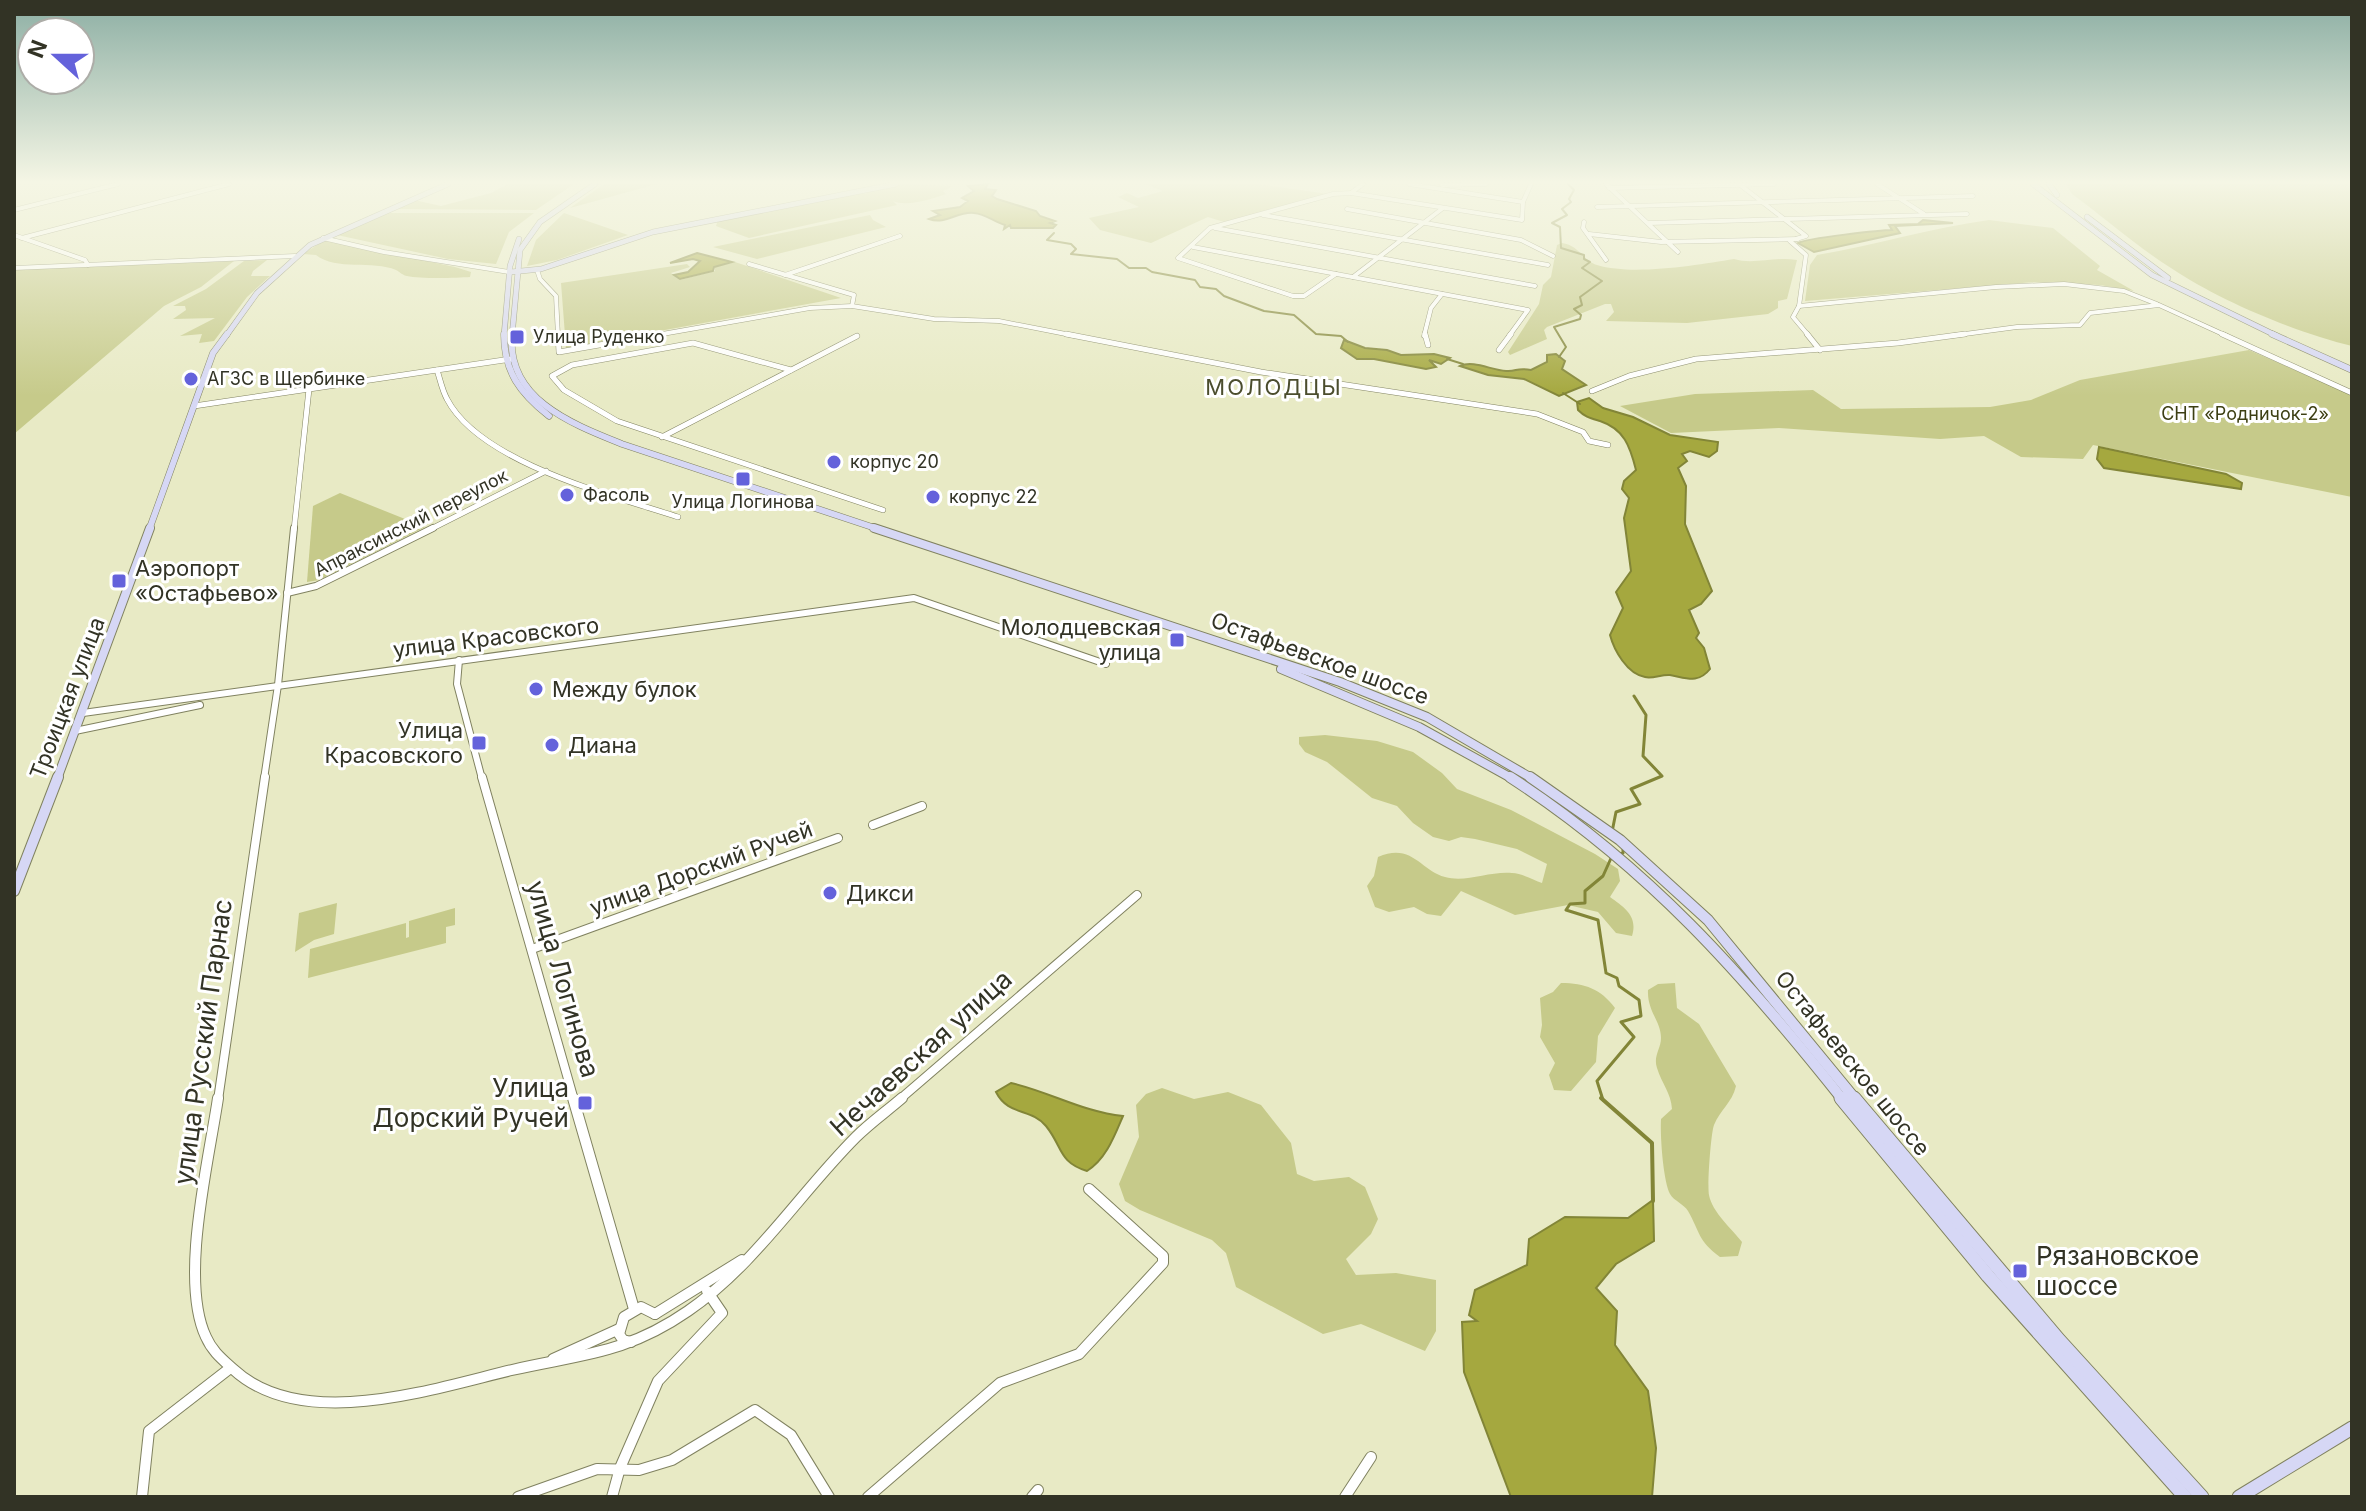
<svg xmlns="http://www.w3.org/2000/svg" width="2366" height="1511" font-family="Inter,sans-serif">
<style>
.green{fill:#c6ca8a}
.water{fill:#a5a83f;stroke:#828537;stroke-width:2}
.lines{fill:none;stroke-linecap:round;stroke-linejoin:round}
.stream-far2{stroke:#828537;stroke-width:2}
.stream-far1{stroke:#828537;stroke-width:3}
.stream{stroke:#828537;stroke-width:4}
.street-far4-casing{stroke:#808260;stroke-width:5}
.street-far3-casing{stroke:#808260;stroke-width:6}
.street-far2-casing{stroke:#808260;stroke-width:8}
.street-far1-casing{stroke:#808260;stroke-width:10}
.street-casing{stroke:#808260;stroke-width:12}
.secondary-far4-casing{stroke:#808260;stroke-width:6}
.secondary-far3-casing{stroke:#808260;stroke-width:7}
.secondary-far2-casing{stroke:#808260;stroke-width:10}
.secondary-far1-casing{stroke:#808260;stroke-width:12}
.secondary-casing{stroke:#808260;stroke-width:15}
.street-far4{stroke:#fff;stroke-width:4}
.street-far3{stroke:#fff;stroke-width:5}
.street-far2{stroke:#fff;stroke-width:6}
.street-far1{stroke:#fff;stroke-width:8}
.street{stroke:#fff;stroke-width:10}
.secondary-far4{stroke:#d6d7f5;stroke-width:5}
.secondary-far3{stroke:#d6d7f5;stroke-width:6}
.secondary-far2{stroke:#d6d7f5;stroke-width:8}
.secondary-far1{stroke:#d6d7f5;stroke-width:10}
.secondary{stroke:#d6d7f5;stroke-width:13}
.poi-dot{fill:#6462db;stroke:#fff;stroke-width:3}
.labels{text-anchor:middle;stroke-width:6;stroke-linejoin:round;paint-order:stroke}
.far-poi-label{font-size:18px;fill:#323325;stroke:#fff;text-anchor:start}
.far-park-label{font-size:18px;fill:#3d3f13;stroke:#fff}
.far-street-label{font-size:18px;fill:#323325;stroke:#fff}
.far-quarter-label{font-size:22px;letter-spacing:2px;fill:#4b4d2d;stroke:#fff}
.poi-label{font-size:22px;fill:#323325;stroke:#fff;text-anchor:start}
.street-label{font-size:22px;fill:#323325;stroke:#fff}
.near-street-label{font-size:26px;fill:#323325;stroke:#fff}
.near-poi-label{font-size:26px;fill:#323325;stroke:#fff;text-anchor:end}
</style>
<rect width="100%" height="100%" fill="#e8eac5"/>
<g class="green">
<path d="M 508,184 L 574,184 L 536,210 L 391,209 L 414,200 L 441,206 L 491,193 Z"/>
<path d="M 604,184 L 657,184 L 570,208 Z"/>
<path d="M 902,184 L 953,186 L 943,191 L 946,194 C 932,199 907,207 893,201 L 897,205 L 749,238 L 716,226 L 718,220 L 858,193 L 867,194 L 863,192 Z"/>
<path d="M 1145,184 L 1257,184 L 1328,194 L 1227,223 L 1208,217 L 1151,243 L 1100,230 L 1089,218 L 1139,207 L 1118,197 L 1127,193 L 1138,198 L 1163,191 Z"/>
<path d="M 2066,184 L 2352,184 L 2352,346 C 2295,332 2220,301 2171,268 C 2136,246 2105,218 2072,194 Z"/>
<path d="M 384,213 L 534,213 L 509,232 L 496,264 L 448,259 L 337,235 Z"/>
<path d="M 564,213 L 628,235 L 557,260 L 527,266 L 536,240 Z"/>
<path d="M 870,215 L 873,220 L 886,227 L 757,259 L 713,247 Z"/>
<path d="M 1989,220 L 2053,228 L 2100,266 L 2097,270 L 2134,291 L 2100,285 L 2035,282 L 1805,301 L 1810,265 L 1817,255 C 1876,245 1930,228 1989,220 Z"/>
<path d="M 325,240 L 455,267 L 471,272 L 470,277 C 456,278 420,279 407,276 C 404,276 398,271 396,270 C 373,260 336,271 316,255 L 303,254 Z"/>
<path d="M 1562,243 C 1579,245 1583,261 1597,265 C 1633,276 1697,265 1734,259 C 1754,265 1776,256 1797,260 L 1787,299 L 1778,301 L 1778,308 L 1768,314 L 1687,323 L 1606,321 L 1614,312 L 1611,304 L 1605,304 L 1547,327 L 1544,330 L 1547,339 L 1510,355 L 1508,352 L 1539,304 L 1543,285 L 1551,277 L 1557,245 Z"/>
<path d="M 267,260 L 253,271 L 251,276 L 270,276 L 247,297 L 214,341 L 199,343 L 202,334 L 180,336 L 215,318 L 173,319 L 186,310 L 185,306 L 173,306 L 206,289 L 244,261 Z"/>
<path d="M 234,261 L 201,287 L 164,306 L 14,434 L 14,270 Z"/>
<path d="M 735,262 L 841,298 L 566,348 L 561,283 L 687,264 L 690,267 L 671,273 L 680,280 L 715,271 L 715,267 Z"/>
<path d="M 2249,350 L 2352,395 L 2352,497 L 2093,445 L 2083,459 L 2021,457 L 1984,436 L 1940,439 L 1779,428 L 1671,433 L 1620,406 L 1695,394 L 1813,390 L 1841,409 L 1990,407 L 2031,400 L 2080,380 Z"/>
<path d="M 340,493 L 425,527 L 319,580 L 307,582 L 313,506 Z"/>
<path d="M 1325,735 L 1377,741 L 1413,752 L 1442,773 L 1457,789 L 1511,810 L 1595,854 L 1618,869 L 1620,881 L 1610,897 C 1625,908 1638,916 1632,936 L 1616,933 L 1598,912 L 1568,905 L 1515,915 L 1461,891 L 1441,916 L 1427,914 L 1414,907 L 1389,912 L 1375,907 L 1367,886 L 1374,876 L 1378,857 C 1412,842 1421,871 1445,877 C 1466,883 1489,871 1512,873 C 1521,873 1533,880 1542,883 L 1547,864 L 1517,849 L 1475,839 L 1461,837 L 1449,841 L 1433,837 L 1413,823 L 1397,806 L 1372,798 L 1327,762 L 1305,752 L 1299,744 L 1299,737 Z"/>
<path d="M 337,903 L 334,934 L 314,940 L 295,952 L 299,913 Z"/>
<path d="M 455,908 L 455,925 L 446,927 L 446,943 L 308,978 L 310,949 L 406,923 L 406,938 L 409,937 L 409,921 Z"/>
<path d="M 1561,983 C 1585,983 1601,989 1615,1008 L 1598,1036 L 1596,1062 L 1571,1091 L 1554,1090 L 1549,1075 L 1555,1063 L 1540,1037 L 1542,1025 L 1540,998 L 1553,992 Z"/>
<path d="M 1675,983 L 1677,1008 L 1699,1024 L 1736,1086 C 1732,1103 1720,1110 1714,1125 C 1711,1132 1707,1186 1709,1195 C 1712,1212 1732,1229 1742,1242 L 1738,1256 L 1720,1257 C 1698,1241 1700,1232 1688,1211 C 1684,1204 1674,1201 1670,1194 C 1663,1180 1660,1135 1661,1119 L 1672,1109 C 1671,1093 1662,1084 1657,1068 C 1653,1056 1661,1049 1661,1038 C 1661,1021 1647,1011 1648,990 L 1658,984 Z"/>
<path d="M 1162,1088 L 1194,1099 L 1228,1092 L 1261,1105 L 1291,1143 L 1297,1174 L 1314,1181 L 1349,1177 L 1365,1187 L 1378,1219 L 1371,1234 L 1346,1259 L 1356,1275 L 1396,1273 L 1436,1280 L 1436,1331 L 1425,1351 L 1361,1324 L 1323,1334 L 1236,1287 L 1226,1253 L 1212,1240 L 1140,1210 L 1125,1201 L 1119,1184 L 1139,1137 L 1136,1105 L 1146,1094 Z"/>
</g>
<g class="water">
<path d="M 988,184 L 985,189 L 996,190 L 992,196 L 997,199 L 1036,211 L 1040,216 L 1055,221 L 1050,223 L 1056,225 L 1053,228 L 1011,228 L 1010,225 L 1004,229 L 1005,225 C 994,222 986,214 974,213 C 957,211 946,225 929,219 L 940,215 L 933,211 L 960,207 L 968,201 L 962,198 L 974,191 L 968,186 Z"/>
<path d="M 1923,220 L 1953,223 L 1895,226 L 1900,233 L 1814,252 L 1798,243 C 1807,238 1882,230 1892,230 L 1889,225 L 1918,224 Z"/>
<path d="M 697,253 L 732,262 L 714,267 L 713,271 L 680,279 L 674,275 L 688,272 L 700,261 L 693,259 L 670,263 Z"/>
<path d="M 1344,340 L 1365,348 L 1387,350 L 1401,355 L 1434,354 L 1450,358 L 1441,364 L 1429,360 L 1436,367 L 1426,369 L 1374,359 L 1357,359 L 1341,348 Z"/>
<path d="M 1556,354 L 1565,361 L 1562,369 L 1586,385 L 1559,396 L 1524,379 L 1488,375 L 1460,366 C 1473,360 1491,370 1506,371 C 1517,372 1516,367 1531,370 L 1547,362 L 1547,355 Z"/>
<path d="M 1589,398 L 1603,408 L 1633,417 L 1670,435 L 1718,442 L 1717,451 L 1709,457 L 1690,451 L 1682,454 L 1687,461 L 1678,468 L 1686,486 L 1685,524 L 1712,591 L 1701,604 L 1689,610 L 1699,633 L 1696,638 L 1704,648 L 1710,669 C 1698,684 1687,678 1670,675 C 1662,674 1653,679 1645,677 C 1627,674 1614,650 1610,635 L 1623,608 L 1616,592 L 1631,571 L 1624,518 L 1629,498 L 1622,489 L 1624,481 L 1636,470 C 1630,446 1624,429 1600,421 C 1590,418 1585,417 1578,410 L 1577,402 Z"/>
<path d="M 2099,447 L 2226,474 L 2242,483 L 2241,489 L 2104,468 L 2097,459 Z"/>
<path d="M 1011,1083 C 1050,1092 1083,1112 1123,1116 C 1114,1137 1106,1159 1087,1171 C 1058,1162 1063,1147 1046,1126 C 1031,1108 1008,1116 996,1092 Z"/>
<path d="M 1653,1200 L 1654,1241 L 1616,1264 L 1596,1288 L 1617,1311 L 1615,1345 L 1648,1391 L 1656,1448 L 1652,1497 L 1511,1497 L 1464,1372 L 1462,1322 L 1477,1321 L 1469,1315 L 1475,1290 L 1527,1265 L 1529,1239 L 1565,1217 L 1628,1218 Z"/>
</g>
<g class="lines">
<g class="stream-far2">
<path d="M 1054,233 L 1047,240 L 1071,244 L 1076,249 L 1071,254 L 1117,259 L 1129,268 L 1146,268 L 1152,272 L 1195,280 L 1200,287 L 1216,289 L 1224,296 L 1264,311 L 1294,315 L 1316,334 L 1341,336 L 1348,342"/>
<path d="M 1559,357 L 1566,347 L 1554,327 L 1580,319 L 1581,315 L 1574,309 L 1582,305 L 1580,297 L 1602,281 L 1582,268 L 1590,262 L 1584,259 L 1584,255 L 1561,248 L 1560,227 L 1552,223 L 1567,215 L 1562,209 L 1571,202 L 1569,199 L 1574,190 L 1568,184"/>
<path d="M 1447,359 L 1463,364"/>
<path d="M 1563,393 L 1580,404"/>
</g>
<g class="stream-far1">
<path d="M 1612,832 L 1616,812 L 1640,804 L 1631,789 L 1662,776 L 1643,756 L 1646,715 L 1634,696"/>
<path d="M 1603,1100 L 1597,1081 L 1634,1037 L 1621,1022 L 1641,1016 L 1639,1000 L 1619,986 L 1617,978 L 1606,973 L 1598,920 L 1566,910 L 1570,904 L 1585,903 L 1585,891 L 1603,876 L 1612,856 L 1623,853 L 1623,847"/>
</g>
<path class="stream" d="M 1601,1098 L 1652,1143 L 1653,1201"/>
<g class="street-far4-casing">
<g id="street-far4">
<path d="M 1409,184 L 1523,202"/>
<path d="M 1606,184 L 1678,252"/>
<path d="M 1739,184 L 1806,236 L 1796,239"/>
<path d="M 1877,184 L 1924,214"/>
<path d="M 1442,185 L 1486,184"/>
<path d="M 1609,188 L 1774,184"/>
<path d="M 1351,193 L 1363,184"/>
<path d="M 1597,207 L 1973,196"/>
<path d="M 1347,209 L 1521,240 L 1553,256"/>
<path d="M 14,210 L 118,184"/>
<path d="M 1263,215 L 1548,265"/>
<path d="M 1584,222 L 1583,228 L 1606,260"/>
<path d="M 1649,223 L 1967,214"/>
<path d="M 1215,228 L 1535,286"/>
<path d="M 1589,234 L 1661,242 L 1798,239"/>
<path d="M 14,235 L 85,260 L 88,265"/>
<path d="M 22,238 L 229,184"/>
<path d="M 323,238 L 384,252 L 509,272"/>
<path d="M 1790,241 L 1806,255 L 1799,306 L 1793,317 L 1809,336"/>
<path d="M 1193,247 L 1528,310 L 1509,336"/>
<path d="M 749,264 L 854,295 L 852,306"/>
<path d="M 14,268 L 295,256"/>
<path d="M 537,270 L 540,279 L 556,296 L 558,336"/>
<path d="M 1336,274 L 1304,296 L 1293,296 L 1178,258 L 1210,228 L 1333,194 L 1351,193 L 1522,220 L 1523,202 L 1531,184"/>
<path d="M 785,275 L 900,236"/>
<path d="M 1353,277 L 1443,208"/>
<path d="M 1799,306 L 1996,287 L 2064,284 L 2124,291 L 2157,304"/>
<path d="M 651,336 L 810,308 L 852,306 L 934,319 L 999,321 L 1076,336"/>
<path d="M 1424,336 L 1431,308 L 1442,294"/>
<path d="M 1950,336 L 2017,327 L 2080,325 L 2090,313 L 2159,305 L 2227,336"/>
</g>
</g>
<g class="street-far3-casing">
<g id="street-far3">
<path d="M 558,334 L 559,352 L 662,334"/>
<path d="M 1066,334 L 1261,372 L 1537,414 L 1583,432 L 1589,441 L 1608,445"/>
<path d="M 1425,334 L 1428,345"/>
<path d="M 1807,334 L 1820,350"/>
<path d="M 2222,334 L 2352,393"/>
<path d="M 1499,350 L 1511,334"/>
<path d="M 437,370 C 440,379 442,390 447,399 C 480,463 614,496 678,517"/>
<path d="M 791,370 L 693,343 L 572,365 L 552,376 L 564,390 L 617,421 L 883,510"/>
<path d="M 1592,391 L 1629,376 L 1696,359 L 1898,343 L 1965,334"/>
<path d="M 194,406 L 511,359"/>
<path d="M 662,437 L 857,336"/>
<path d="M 294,530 L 309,389"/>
<path d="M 429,530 L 546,471"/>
</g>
</g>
<g class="street-far2-casing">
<g id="street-far2">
<path d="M 287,593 L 316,586 L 433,528"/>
<path d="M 459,660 L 457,684 L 482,779"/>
<path d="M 83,713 L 914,598 L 1106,664"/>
<path d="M 75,731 L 200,705"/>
<path d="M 264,779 L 278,685 L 294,528"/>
</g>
</g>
<g class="street-far1-casing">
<g id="street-far1">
<path d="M 482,777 L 574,1100"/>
<path d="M 873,825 L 922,806"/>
<path d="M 532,949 L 838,838"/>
<path d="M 218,1100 L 265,777"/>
<path d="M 899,1100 L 1137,895"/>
</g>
</g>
<g class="street-casing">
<g id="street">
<path d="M 218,1098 C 209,1160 179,1280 206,1337 C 212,1351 222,1359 233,1369 C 302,1433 432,1389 512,1370 C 582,1354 626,1354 688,1311 C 755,1265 799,1194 856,1137 C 870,1123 887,1111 902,1098"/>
<path d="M 573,1098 L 634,1309"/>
<path d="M 655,1314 L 742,1260"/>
<path d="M 631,1342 L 623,1340 L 619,1334 L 624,1317 L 641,1307 L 655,1314"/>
<path d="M 553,1359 L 619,1329"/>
<path d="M 142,1497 L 149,1431 L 229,1369"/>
<path d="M 518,1497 L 597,1469 L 639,1470 L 672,1460 L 755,1410 L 791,1435 L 829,1497"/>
<path d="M 612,1497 L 620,1468 L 658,1381 L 722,1313 L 707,1291"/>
<path d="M 868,1497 L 1000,1383 L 1079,1354 L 1163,1263 L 1163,1256 L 1089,1189"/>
<path d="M 1032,1497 L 1038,1490"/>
<path d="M 1345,1497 L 1371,1457"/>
</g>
</g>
<g class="secondary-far4-casing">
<g id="secondary-far4">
<path d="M 2033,184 L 2152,275 L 2277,336"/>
<path d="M 2049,184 L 2057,195"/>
<path d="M 2087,217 L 2168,278"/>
<path d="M 511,272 L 541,269 L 653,232 L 896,184"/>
<path d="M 226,336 L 257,293 L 310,245 L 448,184"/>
<path d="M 504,336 L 510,266 L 519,239"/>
<path d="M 512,336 L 520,250 L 540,222 L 595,184"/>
</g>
</g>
<g class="secondary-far3-casing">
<g id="secondary-far3">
<path d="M 504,334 C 504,372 520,393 549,416"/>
<path d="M 512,334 C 506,399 572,424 622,444 L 881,530"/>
<path d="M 2272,334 L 2352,370"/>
<path d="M 149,530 L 213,353 L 227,334"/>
</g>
</g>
<g class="secondary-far2-casing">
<g id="secondary-far2">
<path d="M 874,528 L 1340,682 L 1427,717 L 1533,779"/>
<path d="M 1281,669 L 1419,727 L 1513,779"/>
<path d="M 57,779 L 150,528"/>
</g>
</g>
<g class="secondary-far1-casing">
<g id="secondary-far1">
<path d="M 1510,777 C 1647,866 1742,973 1843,1100"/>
<path d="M 1530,777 L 1620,840 L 1708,920 L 1856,1100"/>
<path d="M 14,891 L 58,777"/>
</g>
</g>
<g class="secondary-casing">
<g id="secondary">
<path d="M 1841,1098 L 1988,1276 L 2185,1497"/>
<path d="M 1854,1098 L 2059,1340 L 2202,1497"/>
<path d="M 2239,1497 L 2352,1428"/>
</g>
</g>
<use href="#street-far4" class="street-far4"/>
<use href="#street-far3" class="street-far3"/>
<use href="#street-far2" class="street-far2"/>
<use href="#street-far1" class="street-far1"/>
<use href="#street" class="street"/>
<use href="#secondary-far4" class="secondary-far4"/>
<use href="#secondary-far3" class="secondary-far3"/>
<use href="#secondary-far2" class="secondary-far2"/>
<use href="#secondary-far1" class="secondary-far1"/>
<use href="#secondary" class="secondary"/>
</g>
<linearGradient id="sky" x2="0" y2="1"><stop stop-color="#8dafa4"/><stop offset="0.46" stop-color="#f5f6e5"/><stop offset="1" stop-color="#f5f6e5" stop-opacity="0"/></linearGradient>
<rect width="2366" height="396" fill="url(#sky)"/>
<g class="poi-dot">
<rect x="509" y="329" width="16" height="16" rx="4"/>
<circle cx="191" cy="379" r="8"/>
<circle cx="834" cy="462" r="8"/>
<rect x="735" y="471" width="16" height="16" rx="4"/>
<circle cx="567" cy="495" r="8"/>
<circle cx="933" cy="497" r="8"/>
<rect x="111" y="573" width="16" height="16" rx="4"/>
<rect x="1169" y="632" width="16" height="16" rx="4"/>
<circle cx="536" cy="689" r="8"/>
<rect x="471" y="735" width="16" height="16" rx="4"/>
<circle cx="552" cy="745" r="8"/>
<circle cx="830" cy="893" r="8"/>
<rect x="577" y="1095" width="16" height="16" rx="4"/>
<rect x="2012" y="1263" width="16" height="16" rx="4"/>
</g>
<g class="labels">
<g class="far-poi-label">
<text x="533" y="343">Улица Руденко</text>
<text x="207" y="385">АГЗС в Щербинке</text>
<text x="850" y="468">корпус 20</text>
<text x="583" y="501">Фасоль</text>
<text x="949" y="503">корпус 22</text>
<text x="743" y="508" text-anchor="middle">Улица Логинова</text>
</g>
<g class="far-park-label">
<text x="2245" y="420">СНТ «Родничок-2»</text>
</g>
<g class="far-street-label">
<text transform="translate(411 523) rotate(-27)" y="6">Апраксинский переулок</text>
</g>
<g class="far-quarter-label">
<text x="1274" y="395">МОЛОДЦЫ</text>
</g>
<g class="poi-label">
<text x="135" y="576">Аэропорт<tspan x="135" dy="25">«Остафьево»</tspan></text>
<text x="1161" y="635" text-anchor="end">Молодцевская<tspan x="1161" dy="25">улица</tspan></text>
<text x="552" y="697">Между булок</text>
<text x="463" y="738" text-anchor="end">Улица<tspan x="463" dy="25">Красовского</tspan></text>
<text x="568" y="753">Диана</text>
<text x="846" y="901">Дикси</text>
</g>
<g class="street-label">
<text transform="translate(496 637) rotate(-7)" y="8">улица Красовского</text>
<text transform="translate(1320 658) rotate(20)" y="8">Остафьевское шоссе</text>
<text transform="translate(67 698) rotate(-69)" y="8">Троицкая улица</text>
<text transform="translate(701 868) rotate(-20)" y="8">улица Дорский Ручей</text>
<text transform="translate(1853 1063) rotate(51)" y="8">Остафьевское шоссе</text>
</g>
<g class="near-street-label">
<text transform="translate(563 979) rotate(74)" y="9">улица Логинова</text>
<text transform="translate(203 1042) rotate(-82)" y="9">улица Русский Парнас</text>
<text transform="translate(921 1053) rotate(-42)" y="9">Нечаевская улица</text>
</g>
<g class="near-poi-label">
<text x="569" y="1097">Улица<tspan x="569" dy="30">Дорский Ручей</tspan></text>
<text x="2036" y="1265" text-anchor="start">Рязановское<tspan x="2036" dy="30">шоссе</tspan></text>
</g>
</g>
<rect width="2366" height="1511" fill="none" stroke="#323325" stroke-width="32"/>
<g transform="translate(56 56) rotate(291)"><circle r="38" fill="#ffffff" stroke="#adada8" stroke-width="2"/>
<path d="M0-6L14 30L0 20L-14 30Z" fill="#6462db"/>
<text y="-12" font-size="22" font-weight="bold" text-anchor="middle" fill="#323325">N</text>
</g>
</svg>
